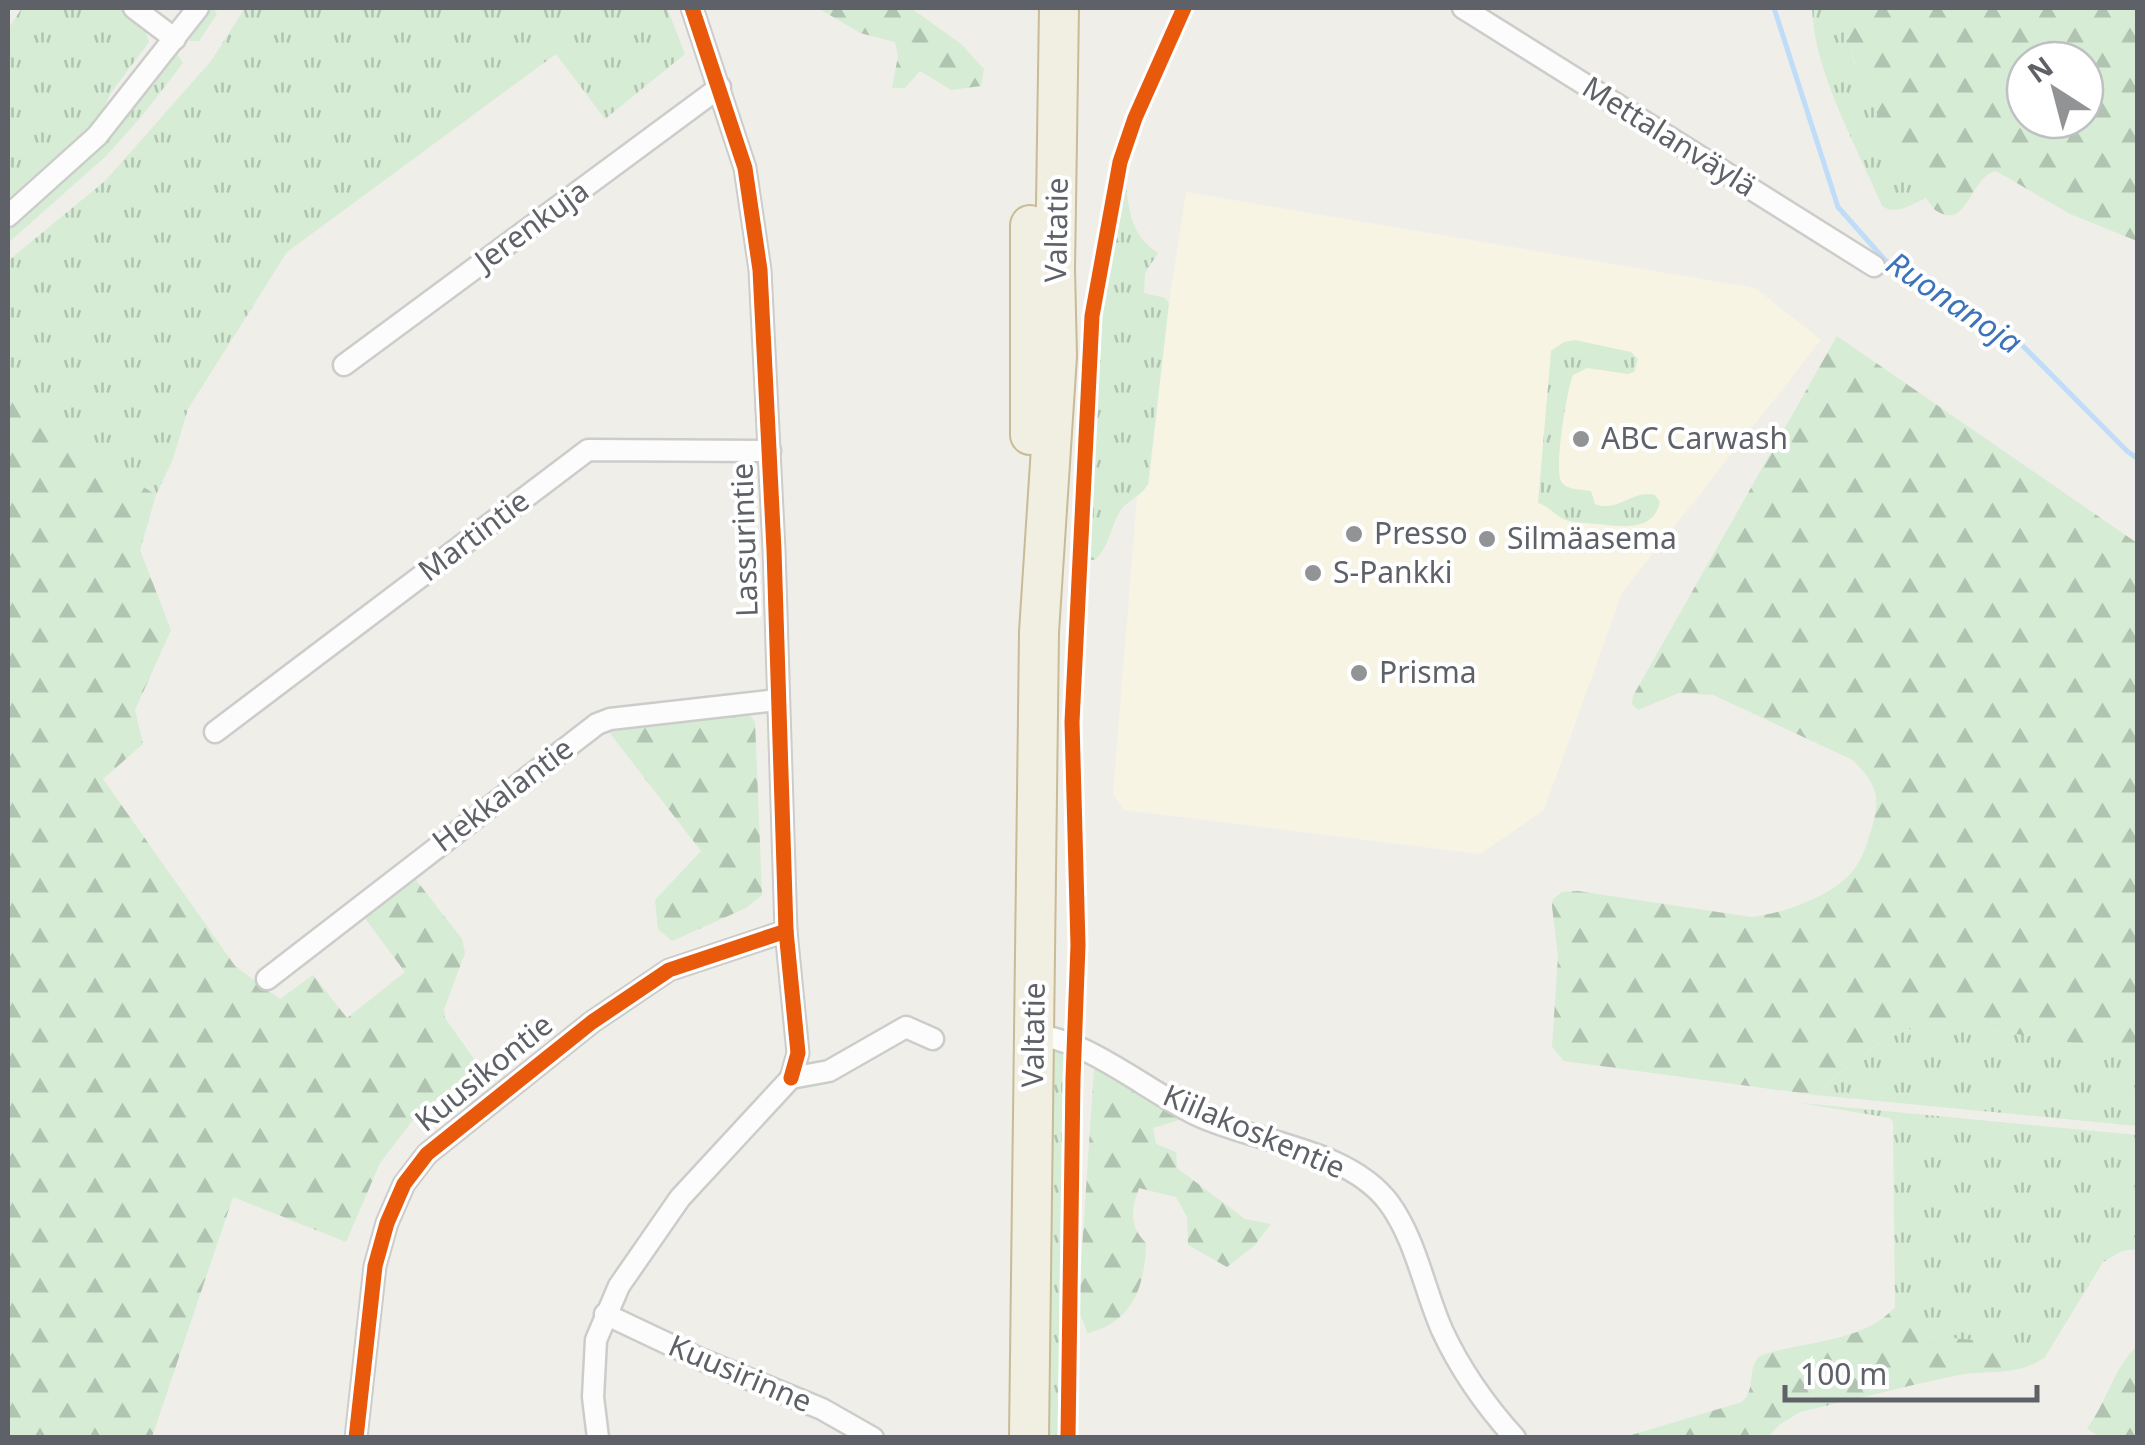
<svg xmlns="http://www.w3.org/2000/svg" width="2145" height="1445" font-family="'Noto Sans',sans-serif">
<style>
.commercial{fill:#f8f4e4}
.grass{fill:url(#grass-tufts)}
.forest{fill:url(#forest-firs);fill-rule:evenodd}
.lines{fill:none;stroke-linecap:round;stroke-linejoin:round}
.stream{stroke:#bfdcf8;stroke-width:5}
.street-casing{stroke:#cccccb;stroke-width:25}
.highway-casing{stroke:#c8bb95;stroke-width:42}
.street{stroke:#fdfcfc;stroke-width:20}
.highway{stroke:#f1eee2;stroke-width:38}
.cycleway-casing{stroke:#fff;stroke-width:21}
.cycleway{stroke:#e8590c;stroke-width:15}
.poi-dot{fill:#919395;stroke:#fff;stroke-width:4}
.labels{text-anchor:middle;stroke-width:8;stroke-linejoin:round;paint-order:stroke}
.street-label{font-size:30px;fill:#5e6268;stroke:#fff}
.poi-label{font-size:30px;fill:#5e6268;stroke:#fff;text-anchor:start}
.water-label{font-size:32px;font-style:italic;fill:#3c73bb;stroke:#fff}
</style>
<defs>
<pattern id="grass-tufts" width="24" height="20" patternUnits="userSpaceOnUse" patternTransform="scale(2.5)"><rect width="24" height="20" fill="#d6ecd5"/><path d="M3 7l-1-3M5 7V3M7 7l1-3M15 17l-1-3M17 17v-4M19 17l1-3" fill="none" stroke="#b1c3b1"/></pattern>
<pattern id="forest-firs" width="22" height="20" patternUnits="userSpaceOnUse" patternTransform="scale(2.5)"><rect width="22" height="20" fill="#d6ecd5"/><path d="M5 1l3.5 6h-7zM16 11l3.5 6h-7z" fill="#b1c3b1"/></pattern>
</defs>
<rect width="100%" height="100%" fill="#efeee9"/>
<path class="commercial" d="M 1186,192 L 1755,288 L 1821,340 L 1622,593 L 1544,810 L 1480,854 L 1124,810 L 1113,794 L 1137,497 L 1149,484 L 1169,303 Z"/>
<g class="grass">
<path d="M 22,8 L 121,8 L 144,26 L 149,42 L 110,94 L 100,117 L 57,161 L 8,202 L 8,29 Z"/>
<path d="M 213,8 L 217,14 L 199,41 L 189,41 L 209,9 Z"/>
<path d="M 245,8 L 667,8 L 685,54 L 605,119 L 556,54 L 287,252 L 188,409 L 173,459 L 156,495 L 8,399 L 8,261 L 106,180 L 211,61 Z"/>
<path d="M 1812,8 L 1840,8 L 1854,62 L 1926,198 C 1912,204 1896,216 1882,206 C 1857,146 1814,73 1812,8 Z"/>
<path d="M 177,54 L 183,63 L 141,117 L 105,157 L 8,243 L 8,228 L 98,148 Z"/>
<path d="M 1122,179 L 1126,182 C 1129,213 1131,235 1158,253 L 1145,273 L 1144,293 L 1165,298 L 1169,303 L 1148,484 C 1142,495 1132,498 1123,507 C 1110,523 1111,545 1095,560 L 1085,560 L 1097,321 Z"/>
<path d="M 1575,340 L 1631,352 L 1638,359 L 1634,372 L 1628,374 L 1587,368 L 1573,375 C 1567,389 1554,468 1561,481 C 1567,491 1581,489 1591,491 L 1595,504 C 1618,513 1633,489 1655,495 L 1660,502 C 1653,532 1622,527 1598,524 C 1588,523 1575,523 1566,520 C 1555,516 1549,506 1538,503 L 1551,351 L 1564,342 Z"/>
<path d="M 1939,1022 L 2137,1053 L 2137,1126 L 1816,1095 C 1855,1061 1887,1029 1939,1022 Z"/>
<path d="M 1058,1046 L 1068,1052 L 1070,1056 L 1064,1437 L 1044,1438 L 1050,1055 Z"/>
<path d="M 1801,1103 L 2137,1135 L 2137,1249 L 2122,1251 L 2103,1262 L 2045,1357 L 1988,1341 L 1924,1336 L 1895,1307 L 1893,1122 L 1890,1118 Z"/>
</g>
<g class="forest">
<path d="M 818,8 L 911,8 L 961,44 L 984,69 L 981,86 L 951,90 L 920,71 L 905,88 L 892,88 L 898,56 L 895,42 L 860,33 Z"/>
<path d="M 1840,8 L 2137,8 L 2137,241 L 2070,214 L 1996,171 C 1967,179 1969,232 1935,210 C 1898,162 1849,67 1840,8 ZM 2085,60 L 2085,120 L 2025,120 L 2025,60 Z"/>
<path d="M 1837,336 L 2137,543 L 2137,1053 L 1939,1022 C 1887,1029 1854,1061 1816,1095 L 1564,1061 L 1552,1047 L 1558,957 L 1552,906 L 1553,899 L 1562,892 L 1578,891 L 1751,917 C 1782,914 1830,897 1851,873 C 1862,861 1866,846 1871,831 C 1881,797 1878,786 1853,760 L 1713,695 L 1679,693 L 1638,710 L 1632,704 L 1633,696 Z"/>
<path d="M 8,399 L 156,495 L 140,550 L 171,630 L 135,710 L 143,744 L 103,779 L 235,966 L 280,999 L 313,975 L 347,1018 L 405,972 L 358,909 L 413,876 L 462,939 L 465,953 L 444,1009 L 445,1018 L 481,1069 L 419,1112 L 380,1163 L 346,1242 L 233,1197 L 152,1437 L 8,1437 Z"/>
<path d="M 745,709 L 755,722 L 762,895 L 746,908 L 672,941 L 658,929 L 655,900 L 701,851 L 602,723 Z"/>
<path d="M 1094,1069 L 1164,1104 L 1182,1119 L 1153,1128 L 1156,1144 L 1176,1152 L 1177,1168 L 1245,1219 L 1271,1224 L 1254,1246 L 1227,1267 L 1188,1245 L 1187,1217 L 1176,1197 L 1139,1188 C 1131,1210 1129,1226 1146,1243 C 1145,1286 1133,1322 1088,1333 L 1078,1310 Z"/>
<path d="M 1895,1307 L 1924,1336 L 1988,1341 L 2045,1357 C 2018,1378 1985,1369 1954,1376 C 1902,1387 1851,1400 1800,1412 L 1779,1425 L 1768,1437 L 1625,1437 L 1742,1402 C 1757,1389 1746,1368 1760,1356 C 1804,1340 1862,1344 1895,1307 Z"/>
<path d="M 2137,1346 L 2137,1437 L 2099,1437 L 2087,1428 C 2107,1402 2113,1369 2137,1346 Z"/>
</g>
<g class="lines">
<path class="stream" d="M 1774,8 L 1838,207 L 1885,260 L 2022,345 L 2127,451 L 2138,459"/>
<g class="street-casing">
<g id="street">
<path d="M 134,8 L 175,39"/>
<path d="M 692,8 L 745,168 L 760,270 L 774,550 L 786,931 L 798,1053 L 791,1078"/>
<path d="M 1463,8 L 1874,266"/>
<path d="M 8,216 L 97,136 L 198,8"/>
<path d="M 344,365 L 720,87"/>
<path d="M 215,732 L 588,450 L 770,451"/>
<path d="M 267,979 L 597,724 L 610,719 L 777,700"/>
<path d="M 1034,1035 C 1085,1038 1149,1092 1197,1115 C 1256,1143 1348,1148 1389,1203 C 1416,1240 1424,1289 1442,1330 C 1460,1369 1486,1406 1515,1438"/>
<path d="M 605,1314 L 698,1358 L 822,1409 L 873,1438"/>
<path d="M 356,1438 L 375,1266 L 387,1223 L 404,1184 L 427,1154 L 592,1022 L 669,970 L 786,931"/>
<path d="M 598,1438 L 593,1397 L 596,1340 L 619,1286 L 680,1198 L 791,1078 L 829,1071 L 906,1027 L 933,1039"/>
</g>
</g>
<g class="highway-casing">
<g id="highway">
<path d="M 1030,225 L 1030,435"/>
<path d="M 1029,1438 L 1039,632 L 1057,356 L 1055,269 L 1059,8"/>
</g>
</g>
<use href="#street" class="street"/>
<use href="#highway" class="highway"/>
<g class="cycleway-casing">
<g id="cycleway">
<path d="M 692,8 L 745,168 L 760,270 L 774,550 L 786,931 L 798,1053 L 791,1078"/>
<path d="M 356,1438 L 375,1266 L 387,1223 L 404,1184 L 427,1154 L 592,1022 L 669,970 L 786,931"/>
<path d="M 1068,1438 L 1073,1079 L 1078,945 L 1072,722 L 1092,316 L 1120,162 L 1135,118 L 1184,8"/>
</g>
</g>
<use href="#cycleway" class="cycleway"/>
</g>
<g class="poi-dot">
<circle cx="1581" cy="439" r="10"/>
<circle cx="1354" cy="534" r="10"/>
<circle cx="1487" cy="539" r="10"/>
<circle cx="1313" cy="573" r="10"/>
<circle cx="1359" cy="673" r="10"/>
</g>
<g class="labels">
<g class="street-label">
<text transform="translate(1669 137) rotate(32)" y="10">Mettalanväylä</text>
<text transform="translate(532 226) rotate(-36)" y="10">Jerenkuja</text>
<text transform="translate(1057 230) rotate(-89)" y="10">Valtatie</text>
<text transform="translate(474 536) rotate(-37)" y="10">Martintie</text>
<text transform="translate(745 540) rotate(-92)" y="10">Lassurintie</text>
<text transform="translate(503 795) rotate(-37)" y="10">Hekkalantie</text>
<text transform="translate(1034 1035) rotate(-89)" y="10">Valtatie</text>
<text transform="translate(484 1073) rotate(-39)" y="10">Kuusikontie</text>
<text transform="translate(1254 1132) rotate(23)" y="10">Kiilakoskentie</text>
<text transform="translate(740 1374) rotate(23)" y="10">Kuusirinne</text>
</g>
<g class="poi-label">
<text x="1601" y="449">ABC Carwash</text>
<text x="1374" y="544">Presso</text>
<text x="1507" y="549">Silmäasema</text>
<text x="1333" y="583">S-Pankki</text>
<text x="1379" y="683">Prisma</text>
</g>
<g class="water-label">
<text transform="translate(1954 303) rotate(34)" y="11">Ruonanoja</text>
</g>
</g>
<rect width="2145" height="1445" fill="none" stroke="#5e6268" stroke-width="20"/>
<g transform="translate(2055 90) rotate(324)"><circle r="48" fill="#ffffff" stroke="#bfc0c3" stroke-width="2.5"/>
<path d="M0-8L18 38L0 25L-18 38Z" fill="#919395"/>
<text y="-15" font-size="28" font-weight="bold" text-anchor="middle" fill="#5e6268">N</text>
</g>
<path d="M1785 1385v15h252v-15" fill="none" stroke="#5e6268" stroke-width="5"/>
<text x="1800" y="1385" font-size="30" fill="#5e6268" stroke="#ffffff" stroke-width="8" paint-order="stroke">100 m</text>
</svg>
